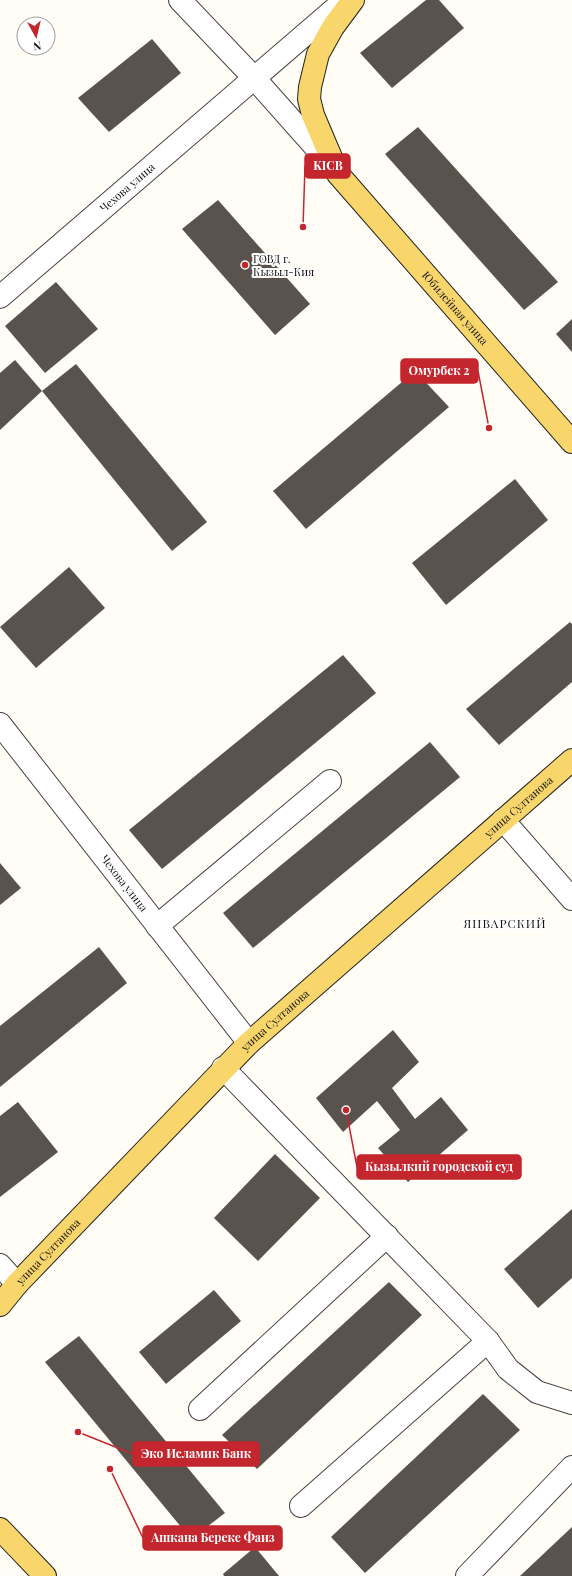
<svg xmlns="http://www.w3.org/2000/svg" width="572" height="1576" font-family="'Playfair Display',serif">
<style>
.building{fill:#5a524d}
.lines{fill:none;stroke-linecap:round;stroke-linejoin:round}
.minor-casing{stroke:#444;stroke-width:24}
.major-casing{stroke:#222;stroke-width:24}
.minor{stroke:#fff;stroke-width:22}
.major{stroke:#f9d66b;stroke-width:22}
.poi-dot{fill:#c4262e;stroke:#fff;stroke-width:1.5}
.labels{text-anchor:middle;stroke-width:4;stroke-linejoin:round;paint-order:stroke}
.street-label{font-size:11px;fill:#111;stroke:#fff}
.poi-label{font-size:11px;fill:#111;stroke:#fff;text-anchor:start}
.neighbourhood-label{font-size:12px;letter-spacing:1px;fill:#111;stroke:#fff}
.leader{fill:none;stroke:#c4262e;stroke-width:1.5}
.callout-dot{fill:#c4262e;stroke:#fff;stroke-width:1.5}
.callout{fill:#c4262e;stroke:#c4262e;stroke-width:1.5}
.callout-label{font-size:12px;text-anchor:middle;font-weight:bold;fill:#fff}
</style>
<rect width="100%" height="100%" fill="#fffdf5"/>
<g class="building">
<path d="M 426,0 L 439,0 L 464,28 L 392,88 L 360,53 Z"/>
<path d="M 152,39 L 181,73 L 109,132 L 78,98 Z"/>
<path d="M 418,127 L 558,282 L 524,310 L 385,154 Z"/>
<path d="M 218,200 L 310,304 L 275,335 L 182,229 Z"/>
<path d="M 56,282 L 98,329 L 45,373 L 5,326 Z"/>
<path d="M 572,319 L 572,352 L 556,334 Z"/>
<path d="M 15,360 L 42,391 L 0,430 L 0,373 Z"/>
<path d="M 76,364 L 207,522 L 172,551 L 42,391 Z"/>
<path d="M 415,371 L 449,407 L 306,529 L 273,491 Z"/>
<path d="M 515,479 L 548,520 L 446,605 L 412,563 Z"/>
<path d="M 69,567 L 105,608 L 36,668 L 0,627 Z"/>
<path d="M 570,622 L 572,624 L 572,682 L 499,745 L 466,709 Z"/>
<path d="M 343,655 L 376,693 L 162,869 L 129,830 Z"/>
<path d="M 430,742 L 460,777 L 253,948 L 223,913 Z"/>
<path d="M 0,863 L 21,888 L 0,905 Z"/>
<path d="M 99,947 L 127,983 L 0,1087 L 0,1026 Z"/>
<path d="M 393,1030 L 419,1062 L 392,1088 L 415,1119 L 441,1097 L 468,1130 L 408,1182 L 378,1148 L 400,1130 L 377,1101 L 343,1132 L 316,1098 Z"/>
<path d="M 18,1102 L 58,1152 L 0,1197 L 0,1116 Z"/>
<path d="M 275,1154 L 320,1198 L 258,1261 L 214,1218 Z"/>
<path d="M 572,1209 L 572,1278 L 538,1308 L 504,1269 Z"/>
<path d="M 389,1282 L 422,1315 L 257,1469 L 222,1435 Z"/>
<path d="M 214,1290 L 241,1321 L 166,1384 L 139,1352 Z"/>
<path d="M 79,1336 L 225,1513 L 191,1539 L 45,1362 Z"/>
<path d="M 483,1394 L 520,1430 L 365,1573 L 331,1537 Z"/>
<path d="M 572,1527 L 572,1576 L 520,1576 Z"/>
<path d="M 255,1547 L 279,1576 L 224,1576 L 223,1574 Z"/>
</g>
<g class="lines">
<g class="minor-casing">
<g id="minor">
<path d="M 180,0 L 255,79 L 334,168"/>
<path id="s1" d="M 0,297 L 345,0"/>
<path id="s2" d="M 0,724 L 249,1043"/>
<path d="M 503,820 L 572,899"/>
<path d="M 157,926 L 330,781"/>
<path d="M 223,1068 L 488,1341 L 508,1369 L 537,1392 L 572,1403"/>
<path d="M 0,1265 L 17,1284"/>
<path d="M 200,1409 L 387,1236"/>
<path d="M 301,1506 L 488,1341"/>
<path d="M 467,1576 L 572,1467"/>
</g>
</g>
<g class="major-casing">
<g id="major">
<path id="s3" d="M 353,0 L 333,27 L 318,54 L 310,87 L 309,99 L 313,115 L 338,174 L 572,442"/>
<path id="s4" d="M 0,1305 L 17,1284 L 249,1043 L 572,760"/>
<path d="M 0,1529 L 45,1576"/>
</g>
</g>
<use href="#minor" class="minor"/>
<use href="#major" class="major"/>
</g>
<circle class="poi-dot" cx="245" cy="265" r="4"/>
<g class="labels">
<g class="street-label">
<text dy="4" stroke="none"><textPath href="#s1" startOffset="168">Чехова улица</textPath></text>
<text dy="4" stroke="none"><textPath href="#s3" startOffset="369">Юбилейная улица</textPath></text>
<text dy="4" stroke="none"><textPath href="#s4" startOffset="720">улица Султанова</textPath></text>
<text dy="4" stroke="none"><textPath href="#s2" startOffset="202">Чехова улица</textPath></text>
<text dy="4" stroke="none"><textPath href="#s4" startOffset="396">улица Султанова</textPath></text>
<text dy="4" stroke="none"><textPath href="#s4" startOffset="72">улица Султанова</textPath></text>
</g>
<g class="poi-label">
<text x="253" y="263">ГОВД г.<tspan x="253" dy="13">Кызыл-Кия</tspan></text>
</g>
<g class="neighbourhood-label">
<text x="505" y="928">ЯНВАРСКИЙ</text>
</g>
</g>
<path class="leader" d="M303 227L305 166M489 428L478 371M346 1110L357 1167M78 1432L133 1454M110 1469L143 1538"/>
<g class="callout-dot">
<circle cx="303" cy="227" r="4"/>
<circle cx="489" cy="428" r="4"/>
<circle cx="346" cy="1110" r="4"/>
<circle cx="78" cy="1432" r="4"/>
<circle cx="110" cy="1469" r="4"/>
</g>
<g class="callout">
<rect x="305" y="154" width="45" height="24" rx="4"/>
<rect x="401" y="359" width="77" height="24" rx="4"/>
<rect x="357" y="1155" width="164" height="24" rx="4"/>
<rect x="133" y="1442" width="126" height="24" rx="4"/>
<rect x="143" y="1526" width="139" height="24" rx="4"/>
</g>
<g class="callout-label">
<text x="328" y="170">KICB</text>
<text x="439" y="375">Омурбек 2</text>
<text x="439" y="1171">Кызылкий городской суд</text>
<text x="196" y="1458">Эко Исламик Банк</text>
<text x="213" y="1542">Ашкана Береке Фаиз</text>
</g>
<g transform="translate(36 36) rotate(172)"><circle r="19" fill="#ffffff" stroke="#a0a0a0"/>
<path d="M0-3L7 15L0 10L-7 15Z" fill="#c4262e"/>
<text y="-6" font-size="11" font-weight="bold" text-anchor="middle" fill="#111111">N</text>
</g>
</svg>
